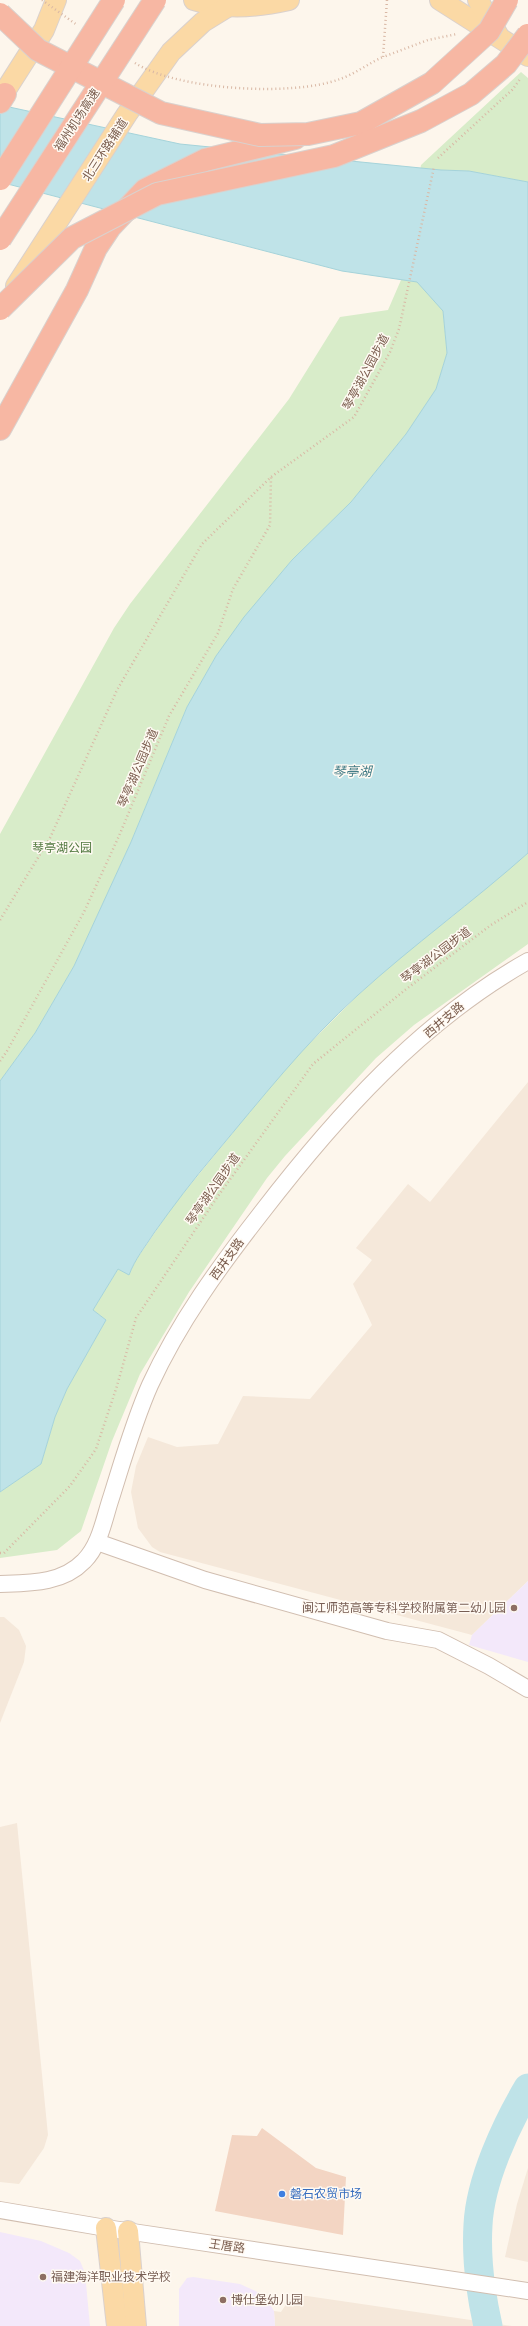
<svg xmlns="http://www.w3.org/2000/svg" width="528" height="2326" font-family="'Nunito Sans','Noto Sans SC',sans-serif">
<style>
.residential{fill:#f5e8da}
.education{fill:#f3e8fa}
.green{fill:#d8ecc9}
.water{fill:#bfe3e8;stroke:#a5d3da}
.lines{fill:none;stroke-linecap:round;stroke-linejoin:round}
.river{stroke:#bfe3e8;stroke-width:29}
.building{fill:#f3d5c3}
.minor-casing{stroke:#d1beb0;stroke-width:18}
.major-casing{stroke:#dad1cd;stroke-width:22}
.highway-casing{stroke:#dad1cd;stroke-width:24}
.path{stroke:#d9b8a5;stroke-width:2.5;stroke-dasharray:1 3;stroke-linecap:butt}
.minor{stroke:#fff;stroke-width:16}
.major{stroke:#fbd9a5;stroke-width:20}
.highway{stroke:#f7b7a3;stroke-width:22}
.highway-bridge-casing{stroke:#dad1cd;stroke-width:24;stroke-linecap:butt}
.path-bridge{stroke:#d9b8a5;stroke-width:2.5;stroke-dasharray:1 3;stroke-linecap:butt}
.highway-bridge{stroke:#f7b7a3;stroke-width:22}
.education-dot{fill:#8d6e63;stroke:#fffaf3;stroke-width:1.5}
.shop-dot{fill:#3f7fe0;stroke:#fffaf3;stroke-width:1.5}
.labels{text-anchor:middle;stroke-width:3;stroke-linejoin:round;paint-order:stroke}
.street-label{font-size:12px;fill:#7a5c4d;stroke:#fffaf3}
.park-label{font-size:12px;fill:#537a41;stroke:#fffaf3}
.education-label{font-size:12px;fill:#785e54;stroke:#fffaf3;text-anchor:start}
.shop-label{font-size:12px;fill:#366cbe;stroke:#fffaf3;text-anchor:start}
.water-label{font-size:13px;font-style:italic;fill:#437c86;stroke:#fffaf3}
</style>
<rect width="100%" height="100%" fill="#fdf6ec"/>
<g class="residential">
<path d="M 528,1082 L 528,1581 L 472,1635 L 160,1552 L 152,1547 L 138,1528 L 131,1492 L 136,1466 L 148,1437 L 177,1447 L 218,1444 L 243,1396 L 310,1399 L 372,1325 L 353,1284 L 372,1260 L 356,1248 L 408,1184 L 430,1202 Z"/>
<path d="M 0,1617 L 4,1617 L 19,1630 L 26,1646 L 24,1662 L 0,1723 Z"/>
<path d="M 17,1823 L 48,2135 L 44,2148 L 19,2184 L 0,2182 L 0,1827 Z"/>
<path d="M 528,2168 L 528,2262 L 505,2257 L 517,2204 Z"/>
<path d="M 297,2296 L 307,2296 L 512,2326 L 275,2326 L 274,2311 L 281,2312 L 289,2300 Z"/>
</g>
<g class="education">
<path d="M 528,1581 L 528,1662 L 469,1645 L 472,1635 Z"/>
<path d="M 0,2232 L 41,2241 L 69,2253 L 80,2261 L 85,2273 L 90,2326 L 0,2326 Z"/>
<path d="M 193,2277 L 240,2284 L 264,2295 L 274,2311 L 275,2326 L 179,2326 L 179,2289 L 187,2278 Z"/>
</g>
<g class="green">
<path d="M 521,72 L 528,78 L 528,182 L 469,171 L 441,170 L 443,311 L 447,353 L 436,389 L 406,434 L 351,502 L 292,560 L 216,656 L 187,707 L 131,842 L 74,966 L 35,1033 L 0,1081 L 0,834 L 114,628 L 130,604 L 289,399 L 340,317 L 388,310 L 401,280 L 421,165 Z"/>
<path d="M 528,853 L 528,944 L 414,1025 L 376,1058 L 285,1156 L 267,1178 L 189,1292 L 140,1374 L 112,1441 L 81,1531 L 57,1550 L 0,1558 L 0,1492 L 41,1464 L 55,1417 L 67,1389 L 106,1320 L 93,1310 L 118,1269 L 129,1274 L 134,1263 L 173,1206 L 288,1065 L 357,996 L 401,956 L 453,916 Z"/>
</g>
<path class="water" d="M 0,105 L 180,144 L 441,170 L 469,171 L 528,182 L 528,853 C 473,902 413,945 358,995 C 305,1043 261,1099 215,1154 C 193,1180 173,1206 154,1233 C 145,1247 135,1259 129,1275 L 118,1269 L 93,1310 L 106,1320 L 67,1389 L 55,1417 L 41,1464 L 0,1492 L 0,1081 L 35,1033 L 74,966 L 131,842 L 187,707 L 216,656 L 244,617 L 292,560 L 351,502 L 406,434 L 436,389 L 447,353 L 443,311 L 417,282 L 342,271 L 0,182 Z"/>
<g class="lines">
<path class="river" d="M 488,2326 C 481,2295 476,2257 478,2225 C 480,2181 506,2125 528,2088"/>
</g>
<path class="building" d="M 262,2128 L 316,2168 L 346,2177 L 343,2235 L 215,2211 L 232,2135 L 257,2136 Z"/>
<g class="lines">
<g class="minor-casing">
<g id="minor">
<path d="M 97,1542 L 205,1580 L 387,1631 L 438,1640 L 489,1666 L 528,1689"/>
<path d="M 0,1584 C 29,1583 62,1584 84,1561 C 100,1545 104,1519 111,1498 C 123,1460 134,1421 150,1385 C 179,1322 219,1267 262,1212 C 336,1116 421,1021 528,961"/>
<path d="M 0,2210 L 106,2228 L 528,2291"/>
</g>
</g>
<g class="major-casing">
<g id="major">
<path d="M 194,0 C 224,10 258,7 289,0"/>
<path d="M 440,0 L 528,56"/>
<path d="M 478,0 L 498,35"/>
<path d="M 0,99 L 44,30 L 56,0"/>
<path d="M 16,286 L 127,114 L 171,52 L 203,22 L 229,6"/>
<path d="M 106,2228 L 117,2326"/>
<path d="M 128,2231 L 136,2326"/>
</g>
</g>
<g class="highway-casing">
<g id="highway">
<path d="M 0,102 L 5,94"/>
<path d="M 0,429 L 77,290 L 96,248 L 110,227 L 145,190 L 205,160 L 295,138"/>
</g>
</g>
<g class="path">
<path d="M 387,0 L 383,57 L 428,40 L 457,34"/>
<path d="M 438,158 L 512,90 L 521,78"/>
<path d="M 0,920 L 50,838 L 117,690 L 202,544 L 271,477 L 354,417 L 390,352 L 399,329 L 434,167"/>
<path d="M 0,1061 L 7,1051 L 84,912 L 119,836 L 169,716 L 218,633 L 233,589 L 270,525 L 271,477"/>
<path d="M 0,1553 L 4,1553 L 70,1486 L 96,1449 L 117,1386 L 136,1318 L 218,1196 L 313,1064 L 405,990 L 491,925 L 528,902"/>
</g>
<use href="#minor" class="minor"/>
<use href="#major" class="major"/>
<use href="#highway" class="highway"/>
<g class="highway-bridge-casing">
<g id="highway-bridge">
<path d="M 0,14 L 38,50 L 161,113 L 260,135 L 308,134 L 361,123 L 432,83 L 489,31 L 507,0"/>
<path d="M 0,179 L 114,0"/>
<path d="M 0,239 L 155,0"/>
<path d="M 0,309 L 72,238 L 157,194 L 334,156 L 421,121 L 471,94 L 506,64 L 528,35"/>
</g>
</g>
<g class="path-bridge">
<path d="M 42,0 L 77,25"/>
<path d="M 135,63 C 177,90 293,97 340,79 C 355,74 369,63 383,57"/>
</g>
<use href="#highway-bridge" class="highway-bridge"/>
</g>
<g class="education-dot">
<circle cx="514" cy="1608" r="4"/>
<circle cx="43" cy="2277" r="4"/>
<circle cx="223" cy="2300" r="4"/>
</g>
<circle class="shop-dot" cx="282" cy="2194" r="4"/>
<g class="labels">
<g class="street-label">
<text transform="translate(77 120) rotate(-57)" y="4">福州机场高速</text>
<text transform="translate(105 150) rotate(-57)" y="4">北三环路辅道</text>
<text transform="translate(366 372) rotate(-62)" y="4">琴亭湖公园步道</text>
<text transform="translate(138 768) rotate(-67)" y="4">琴亭湖公园步道</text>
<text transform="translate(436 955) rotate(-37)" y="4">琴亭湖公园步道</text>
<text transform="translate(444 1020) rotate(-40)" y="4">西井支路</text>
<text transform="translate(213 1189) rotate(-55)" y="4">琴亭湖公园步道</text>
<text transform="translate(227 1259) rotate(-54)" y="4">西井支路</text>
<text transform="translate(227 2246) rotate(8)" y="4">王厝路</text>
</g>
<g class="park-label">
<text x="62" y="852">琴亭湖公园</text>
</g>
<g class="education-label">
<text x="506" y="1612" text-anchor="end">闽江师范高等专科学校附属第二幼儿园</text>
<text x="51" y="2281">福建海洋职业技术学校</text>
<text x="231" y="2304">博仕堡幼儿园</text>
</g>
<g class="shop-label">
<text x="290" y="2198">磐石农贸市场</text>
</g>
<g class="water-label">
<text x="352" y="776">琴亭湖</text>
</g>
</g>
</svg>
